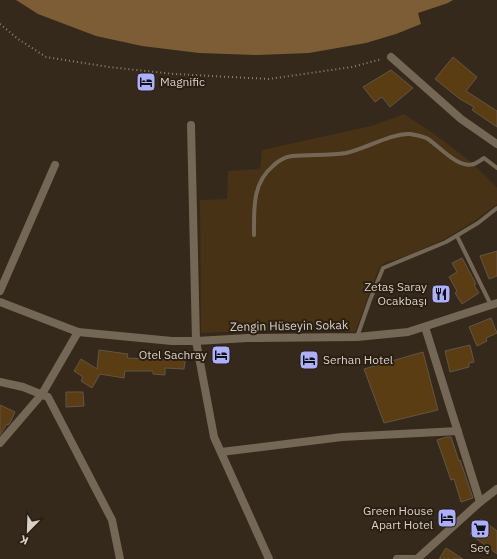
<svg xmlns="http://www.w3.org/2000/svg" width="497" height="559" font-family="'IBM Plex Sans',sans-serif">
<style>
.green{fill:#483215}
.water{fill:#7d5d35}
.building{fill:#5b3d14;stroke:#625546}
.lines{fill:none;stroke-linecap:round;stroke-linejoin:round}
.path{stroke:#8d8479;stroke-width:2;stroke-dasharray:1 3;stroke-linecap:butt}
.service{stroke:#756756;stroke-width:4}
.minor{stroke:#756756;stroke-width:8}
.tertiary{stroke:#756756;stroke-width:8}
.labels{text-anchor:middle;stroke-width:4;stroke-linejoin:round;paint-order:stroke}
.poi-label{font-size:12px;fill:#d9d1c9;stroke:#2a1f12;text-anchor:end}
.street-label{font-size:12px;fill:#d9d1c9;stroke:#2a1f12}
</style>
<rect width="100%" height="100%" fill="#34291b"/>
<path class="green" d="M 404,114 L 436,135 L 471,162 L 497,188 L 497,204 L 473,222 L 445,239 L 409,255 L 384,263 L 379,268 L 355,332 L 301,329 L 201,333 L 200,200 L 227,199 L 228,171 L 260,169 L 262,150 L 371,126 Z"/>
<path class="water" d="M 16,0 L 453,0 L 448,3 L 418,13 L 421,24 L 396,34 L 366,43 L 309,53 L 257,55 L 199,53 L 142,46 L 96,36 L 38,14 Z"/>
<g class="building">
<path d="M 453,57 L 477,77 L 466,91 L 497,111 L 497,127 L 472,110 L 474,107 L 460,99 L 435,79 Z"/>
<path d="M 391,70 L 413,88 L 390,107 L 382,97 L 375,102 L 363,87 Z"/>
<path d="M 497,251 L 497,276 L 489,279 L 480,256 Z"/>
<path d="M 462,258 L 476,284 L 474,285 L 479,293 L 462,304 L 455,293 L 457,291 L 449,277 L 457,272 L 452,263 Z"/>
<path d="M 491,318 L 497,333 L 486,338 L 487,341 L 477,346 L 469,327 Z"/>
<path d="M 470,345 L 474,362 L 469,363 L 469,367 L 450,372 L 445,351 Z"/>
<path d="M 99,350 L 128,354 L 127,358 L 173,360 L 173,355 L 186,356 L 184,369 L 165,368 L 165,375 L 153,374 L 153,371 L 125,371 L 124,378 L 100,374 L 92,388 L 81,381 L 83,377 L 74,371 L 81,359 L 97,369 Z"/>
<path d="M 423,352 L 438,410 L 384,423 L 364,369 Z"/>
<path d="M 66,392 L 83,392 L 84,406 L 66,407 Z"/>
<path d="M 0,405 L 15,412 L 10,423 L 8,425 L 7,424 L 0,435 Z"/>
<path d="M 447,437 L 451,437 L 459,461 L 460,460 L 473,498 L 461,502 L 454,479 L 451,480 L 437,440 Z"/>
<path d="M 481,519 L 497,531 L 497,554 L 470,534 Z"/>
<path d="M 446,548 L 463,559 L 439,559 Z"/>
</g>
<g class="lines">
<path class="path" d="M 0,24 L 18,39 L 46,57 L 109,67 L 174,74 L 269,79 L 352,67 L 382,59"/>
<g class="service">
<path d="M 254,235 C 254,210 252,183 273,166 C 278,161 285,157 292,156 C 310,154 328,156 346,153 C 365,149 392,133 410,134 C 415,135 423,136 428,139 C 440,147 458,169 474,164 C 477,163 481,160 484,158 L 497,168"/>
<path d="M 457,236 L 491,305"/>
<path d="M 357,337 L 370,300 L 383,268 L 446,242 L 478,223 L 497,208"/>
</g>
<g class="minor">
<path d="M 391,57 L 461,119 L 497,144"/>
<path d="M 191,125 L 196,341 L 214,437 L 269,559"/>
<path d="M 0,291 L 55,165"/>
<path d="M 0,302 L 78,332 L 172,341 L 196,341 L 248,338 L 357,337 L 408,332 L 497,303"/>
<path d="M 425,327 L 480,502"/>
<path d="M 0,382 L 23,387 L 48,397 L 112,520 L 120,559"/>
<path d="M 0,443 L 42,394 L 78,332"/>
<path d="M 221,452 L 342,437 L 458,431"/>
</g>
<path class="tertiary" d="M 397,559 L 417,559 L 480,502 L 497,489"/>
</g>
<defs>
<g id="hotel-square" transform="scale(1)"><rect x="-9" y="-9" width="18" height="18" rx="4" fill="#acaffb" stroke="#2a1f12"/><path d="M-6-4.5h1.5V1H6V5H4.5V3h-9V5H-6ZM-4 0a1.8 1.8 0 1 1 3.6 0ZM.5 0V-2.5h3Q6-2.5 6 0Z" fill="#111"/></g>
<g id="restaurant-square" transform="scale(1)"><rect x="-9" y="-9" width="18" height="18" rx="4" fill="#acaffb" stroke="#2a1f12"/><path d="M-5-6h1v4h1v-4h1v4h1v-4h1v5L-1.5 .5V6h-2V.5L-5-1ZM5-6V6H3V1.5H1.5Q1.5-4 5-6Z" fill="#111"/></g>
<g id="supermarket-square" transform="scale(1)"><rect x="-9" y="-9" width="18" height="18" rx="4" fill="#acaffb" stroke="#2a1f12"/><path d="M-6-5.5h2.5l.6 2H6L4.5 2H-2.5L-4.4-4H-6ZM-1.5 3.2a1.3 1.3 0 1 0 .1 0ZM3 3.2a1.3 1.3 0 1 0 .1 0Z" fill="#111"/></g>
</defs>
<g fill-rule="evenodd">
<use href="#hotel-square" x="146" y="82"/>
<use href="#restaurant-square" x="441" y="294"/>
<use href="#hotel-square" x="221" y="355"/>
<use href="#hotel-square" x="309" y="360"/>
<use href="#hotel-square" x="447" y="518"/>
<use href="#supermarket-square" x="480" y="529"/>
</g>
<g class="labels">
<g class="poi-label">
<text x="160" y="86" text-anchor="start">Magnific</text>
<text x="427" y="291">Zetaş Saray<tspan x="427" dy="14">Ocakbaşı</tspan></text>
<text x="207" y="359">Otel Sachray</text>
<text x="323" y="364" text-anchor="start">Serhan Hotel</text>
<text x="433" y="515">Green House<tspan x="433" dy="14">Apart Hotel</tspan></text>
<text x="480" y="552" text-anchor="middle">Seç</text>
</g>
<g class="street-label">
<text transform="translate(289 326) rotate(-1)" y="4">Zengin Hüseyin Sokak</text>
</g>
</g>
<g transform="translate(28 531) rotate(203)" stroke="#2a1f12" stroke-width="3" paint-order="stroke">
<path d="M0-3L7 15L0 10L-7 15Z" fill="#d9d1c9"/>
<text y="-6" font-size="11" font-weight="bold" text-anchor="middle" fill="#d9d1c9">K</text>
</g>
</svg>
